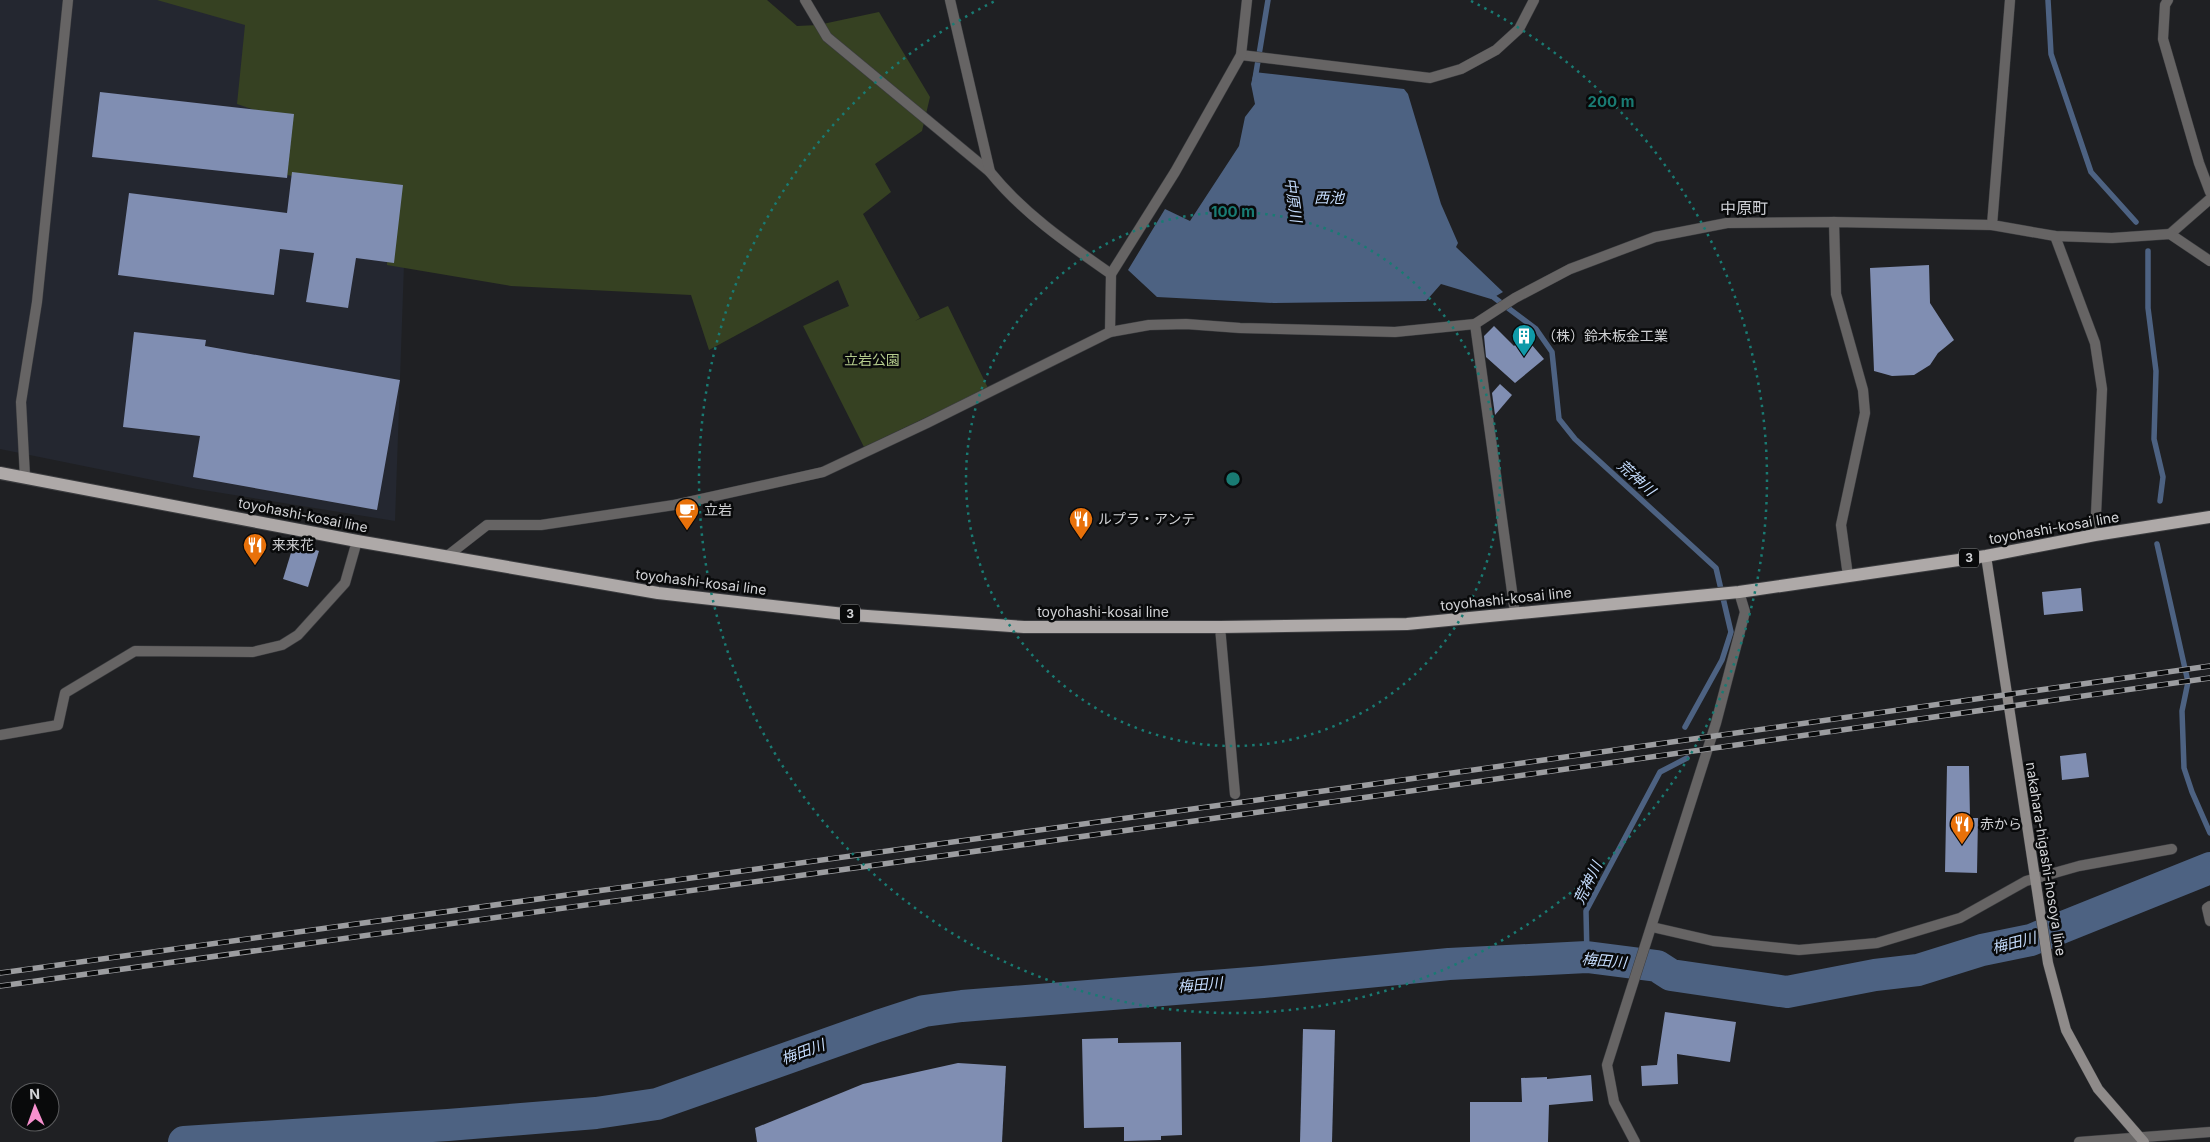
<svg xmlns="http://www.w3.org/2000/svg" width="2210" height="1142" font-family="Inter,'Noto Sans JP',sans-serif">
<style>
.built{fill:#242730}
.green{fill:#364122}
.water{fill:#4d6282}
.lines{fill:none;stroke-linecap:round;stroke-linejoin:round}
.stream{stroke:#4d6282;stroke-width:5.5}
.river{stroke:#4d6282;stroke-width:32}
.building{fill:#808eb2}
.minor-casing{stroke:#3b3c3f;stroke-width:11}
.tertiary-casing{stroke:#3b3c3f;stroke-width:11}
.secondary-casing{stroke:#3b3c3f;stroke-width:11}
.primary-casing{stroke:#3b3c3f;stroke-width:14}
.minor{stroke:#666464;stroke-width:10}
.tertiary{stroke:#666464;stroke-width:10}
.secondary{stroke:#8f8b8a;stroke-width:10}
.primary{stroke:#aea9a8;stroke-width:12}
.rail-casing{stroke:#9c9da0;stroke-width:5.5}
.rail{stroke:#090a0b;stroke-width:4;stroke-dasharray:11;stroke-linecap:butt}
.ring{fill:none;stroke:#197b73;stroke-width:2.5;stroke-dasharray:2.5 5}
.labels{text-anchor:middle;stroke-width:5;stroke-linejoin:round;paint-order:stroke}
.shield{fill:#090a0b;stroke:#959698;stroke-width:1}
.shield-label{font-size:12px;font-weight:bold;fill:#d1d2d5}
.poi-label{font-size:14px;fill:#d1d2d5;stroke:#090a0b;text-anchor:start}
.park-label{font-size:14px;fill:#b5cc8d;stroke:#090a0b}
.street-label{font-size:14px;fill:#d1d2d5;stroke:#090a0b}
.water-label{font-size:15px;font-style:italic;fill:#c4dbfc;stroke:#090a0b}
.quarter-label{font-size:16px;fill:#cdcfd4;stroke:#090a0b}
.centre{fill:#197b73;stroke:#090a0b;stroke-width:2.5}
.ring-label{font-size:15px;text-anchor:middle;font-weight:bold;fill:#197b73;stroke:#090a0b;stroke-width:5;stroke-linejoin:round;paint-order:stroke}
</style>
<rect width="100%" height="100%" fill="#1f2023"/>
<path class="built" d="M 0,0 L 219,0 L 407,179 L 395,521 L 197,489 L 0,449 Z"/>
<path class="green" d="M 157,0 L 767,0 L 797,26 L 818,25 L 879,12 L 930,97 L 922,131 L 875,164 L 891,192 L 863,214 L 920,318 L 915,321 L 948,306 L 988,388 L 864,447 L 803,326 L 849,306 L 838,280 L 709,350 L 691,295 L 511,286 L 387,265 L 389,192 L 287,175 L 290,122 L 237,104 L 245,25 Z"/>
<path class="water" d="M 1254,72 L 1404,89 L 1408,94 L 1441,204 L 1458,243 L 1456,247 L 1503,292 L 1491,299 L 1441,284 L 1426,301 L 1274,303 L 1157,297 L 1128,270 L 1165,209 L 1190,221 L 1239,146 L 1245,117 L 1255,104 L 1251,84 Z"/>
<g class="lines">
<g class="stream">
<path d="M 2048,0 L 2051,54 L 2091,172 L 2136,222"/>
<path d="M 1255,79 L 1268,0"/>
<path d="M 2148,251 L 2148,308 L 2156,371 L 2154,439 L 2163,477 L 2160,501"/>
<path d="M 1488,293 L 1536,329 L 1552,352 L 1559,419 L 1575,439 L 1716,568 L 1731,632 L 1722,660 L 1685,727"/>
<path d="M 2157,544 L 2188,682 L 2182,711 L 2184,768 L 2192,792 L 2210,833"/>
<path d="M 1587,957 L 1586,911 L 1660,772 L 1687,758"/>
</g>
<path class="river" d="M 184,1142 L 448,1125 L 596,1113 L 657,1104 L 878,1026 L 924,1011 L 962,1006 L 1263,982 L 1449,964 L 1587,957 L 1657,966 L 1671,975 L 1787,992 L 1875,975 L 1918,970 L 1982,950 L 2031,940 L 2210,868"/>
</g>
<g class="building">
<path d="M 100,92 L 294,114 L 287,178 L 92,157 Z"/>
<path d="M 292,172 L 403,185 L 394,263 L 356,258 L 348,308 L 306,302 L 314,253 L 280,249 L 274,295 L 118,275 L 129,193 L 287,213 Z"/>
<path d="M 1929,265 L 1930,303 L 1954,340 L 1938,353 L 1930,365 L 1914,375 L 1892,376 L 1874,371 L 1870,268 Z"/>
<path d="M 1494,326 L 1514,346 L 1525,337 L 1544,359 L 1515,383 L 1486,357 L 1484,336 Z"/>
<path d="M 134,332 L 206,340 L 205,346 L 400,380 L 377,510 L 193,477 L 200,436 L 123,427 Z"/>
<path d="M 1500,384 L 1512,395 L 1495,415 L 1492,393 Z"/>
<path d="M 294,543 L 319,551 L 308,587 L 283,579 Z"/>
<path d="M 2081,588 L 2083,611 L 2044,615 L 2042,592 Z"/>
<path d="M 2086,753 L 2089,777 L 2062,780 L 2060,756 Z"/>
<path d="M 1947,766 L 1969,766 L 1970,818 L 1978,818 L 1977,873 L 1945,872 Z"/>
<path d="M 1665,1012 L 1736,1022 L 1730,1062 L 1677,1054 L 1678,1084 L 1642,1086 L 1641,1066 L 1657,1065 Z"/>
<path d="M 1303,1029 L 1335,1030 L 1332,1142 L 1300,1142 Z"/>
<path d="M 1118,1038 L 1118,1043 L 1181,1042 L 1182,1135 L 1161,1136 L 1161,1140 L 1124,1141 L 1124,1127 L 1084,1128 L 1082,1039 Z"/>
<path d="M 958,1063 L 1006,1066 L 1002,1142 L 757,1142 L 755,1128 L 863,1084 Z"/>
<path d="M 1591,1075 L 1593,1101 L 1549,1105 L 1548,1142 L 1470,1142 L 1470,1102 L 1522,1102 L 1521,1078 L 1547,1077 L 1547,1079 Z"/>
</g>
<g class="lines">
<g class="minor-casing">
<g id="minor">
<path d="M 805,0 L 827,37 L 990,172 C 1023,213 1068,244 1111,274"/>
<path d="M 950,0 L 990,172"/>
<path d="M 2168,0 L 2165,5 L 2163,39 L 2199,163 L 2210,192"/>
<path d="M 1241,55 L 1430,78 L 1461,69 L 1496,50 L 1519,29 L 1534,0"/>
<path d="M 1834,222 L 1836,294 L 1863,390 L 1865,413 L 1841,525 L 1848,576"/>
<path d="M 2170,234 L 2210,199"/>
<path d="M 2055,236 L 2095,343 L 2102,389 L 2095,535"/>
<path d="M 1475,324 L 1515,613"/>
<path d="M 1110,332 L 1111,274 L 1175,172 L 1241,55 L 1247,0"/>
<path d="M 25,477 L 21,402 L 37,302 L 68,0"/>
<path d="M 446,557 L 487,525 L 541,525 L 674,505 L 823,472 L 927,423 L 1110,332 L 1149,325 L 1186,324 L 1240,328 L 1395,332 L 1475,324 L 1515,298 L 1570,269 L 1655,237 L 1727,223 L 1834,222 L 1992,225"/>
<path d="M 1220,627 L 1235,794"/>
<path d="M 0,735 L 58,725 L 65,693 L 135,651 L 253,652 L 282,645 L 298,635 L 345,583 L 357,541"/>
<path d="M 2210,906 L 2207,908 L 2210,921"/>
<path d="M 1652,927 L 1713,941 L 1799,950 L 1877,943 L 1960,918 L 2026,881 L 2079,866 L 2172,849"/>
<path d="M 1635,1142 L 1614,1102 L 1607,1065 L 1716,723 L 1745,612 L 1739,592"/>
<path d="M 2079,1142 L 2210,1132"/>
</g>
</g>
<g class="tertiary-casing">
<path id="tertiary" d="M 2010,0 L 1992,225 L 2055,236 L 2112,238 L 2170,234 L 2210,261"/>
</g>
<g class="secondary-casing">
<path id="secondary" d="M 1986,556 L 2048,963 L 2066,1030 L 2098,1089 L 2144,1142"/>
</g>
<g class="primary-casing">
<path id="primary" d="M 0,473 L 357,541 L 658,593 L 853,615 L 1024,627 L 1220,627 L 1407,624 L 1739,592 L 1986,556 L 2095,535 L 2210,517"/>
</g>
<use href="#minor" class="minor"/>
<use href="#tertiary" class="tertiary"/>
<use href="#secondary" class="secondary"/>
<use href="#primary" class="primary"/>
<g class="rail-casing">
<g id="rail">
<path d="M 0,973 L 1367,785 L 2210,666"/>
<path d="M 0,986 L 1368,797 L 2210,678"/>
</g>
</g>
<use href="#rail" class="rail"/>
</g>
<g class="ring">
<circle cx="1233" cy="479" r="267"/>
<path d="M1471 1A534 534 0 1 1 995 1"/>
</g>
<defs>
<g id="building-pin" transform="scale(1.25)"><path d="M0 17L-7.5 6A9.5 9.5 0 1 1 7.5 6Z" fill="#0f9aa8" stroke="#090a0b"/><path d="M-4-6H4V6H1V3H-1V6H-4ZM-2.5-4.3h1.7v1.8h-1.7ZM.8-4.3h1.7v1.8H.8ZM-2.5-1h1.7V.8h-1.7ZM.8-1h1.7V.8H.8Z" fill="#fff"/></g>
<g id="cafe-pin" transform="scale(1.25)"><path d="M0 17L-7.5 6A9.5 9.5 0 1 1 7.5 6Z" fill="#e8710a" stroke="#090a0b"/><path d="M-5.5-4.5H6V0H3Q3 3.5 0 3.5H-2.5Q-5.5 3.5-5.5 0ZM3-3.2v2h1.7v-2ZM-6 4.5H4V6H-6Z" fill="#fff"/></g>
<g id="restaurant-pin" transform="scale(1.25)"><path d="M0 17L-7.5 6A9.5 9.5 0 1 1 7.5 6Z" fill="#e8710a" stroke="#090a0b"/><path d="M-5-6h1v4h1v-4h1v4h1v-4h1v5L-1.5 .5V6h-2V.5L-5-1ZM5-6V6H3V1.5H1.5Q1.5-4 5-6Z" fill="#fff"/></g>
</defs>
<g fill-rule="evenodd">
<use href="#building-pin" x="1524" y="336"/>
<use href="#cafe-pin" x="687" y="510"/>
<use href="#restaurant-pin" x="1081" y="519"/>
<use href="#restaurant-pin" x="255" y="545"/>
<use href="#restaurant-pin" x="1962" y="824"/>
</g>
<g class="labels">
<g class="shield">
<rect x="1959" y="548.5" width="20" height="19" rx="4"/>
<rect x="840" y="604.5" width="20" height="19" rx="4"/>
</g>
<g class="shield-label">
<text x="1969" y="562">3</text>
<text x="850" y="618">3</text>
</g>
<g class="poi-label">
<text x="1542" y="341">（株）鈴木板金工業</text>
<text x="704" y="515">立岩</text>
<text x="1098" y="524">ルプラ・アンテ</text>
<text x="272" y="550">来来花</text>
<text x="1980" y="829">赤から</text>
</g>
<g class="park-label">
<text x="872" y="365">立岩公園</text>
</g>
<g class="street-label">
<text transform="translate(303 515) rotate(11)" y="5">toyohashi-kosai line</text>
<text transform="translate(2054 528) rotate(-10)" y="5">toyohashi-kosai line</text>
<text transform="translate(701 582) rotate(7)" y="5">toyohashi-kosai line</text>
<text transform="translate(1506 599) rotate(-6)" y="5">toyohashi-kosai line</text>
<text x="1103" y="617">toyohashi-kosai line</text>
<text transform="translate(2046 859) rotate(81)" y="5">nakahara-higashi-hosoya line</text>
</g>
<g class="water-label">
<text x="1329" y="203">西池</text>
<text transform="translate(1293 200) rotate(82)" y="5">中原川</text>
<text transform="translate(1636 478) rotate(42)" y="5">荒神川</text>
<text transform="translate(1588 883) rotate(-64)" y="5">荒神川</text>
<text transform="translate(2014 943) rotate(-14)" y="5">梅田川</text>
<text transform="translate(1604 961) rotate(5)" y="5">梅田川</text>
<text transform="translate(1200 985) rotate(-5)" y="5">梅田川</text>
<text transform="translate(803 1052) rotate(-20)" y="5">梅田川</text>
</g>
<g class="quarter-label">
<text x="1744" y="214">中原町</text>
</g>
</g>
<circle cx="1233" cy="479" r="8" class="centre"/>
<g class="ring-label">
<text x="1611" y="107">200 m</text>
<text x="1233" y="217">100 m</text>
</g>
<g transform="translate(35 1107) rotate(358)"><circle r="24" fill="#090a0b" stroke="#595a5c"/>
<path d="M0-4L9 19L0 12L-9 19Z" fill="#f790ce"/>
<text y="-8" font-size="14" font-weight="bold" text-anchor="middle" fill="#d1d2d5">N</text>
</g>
</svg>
